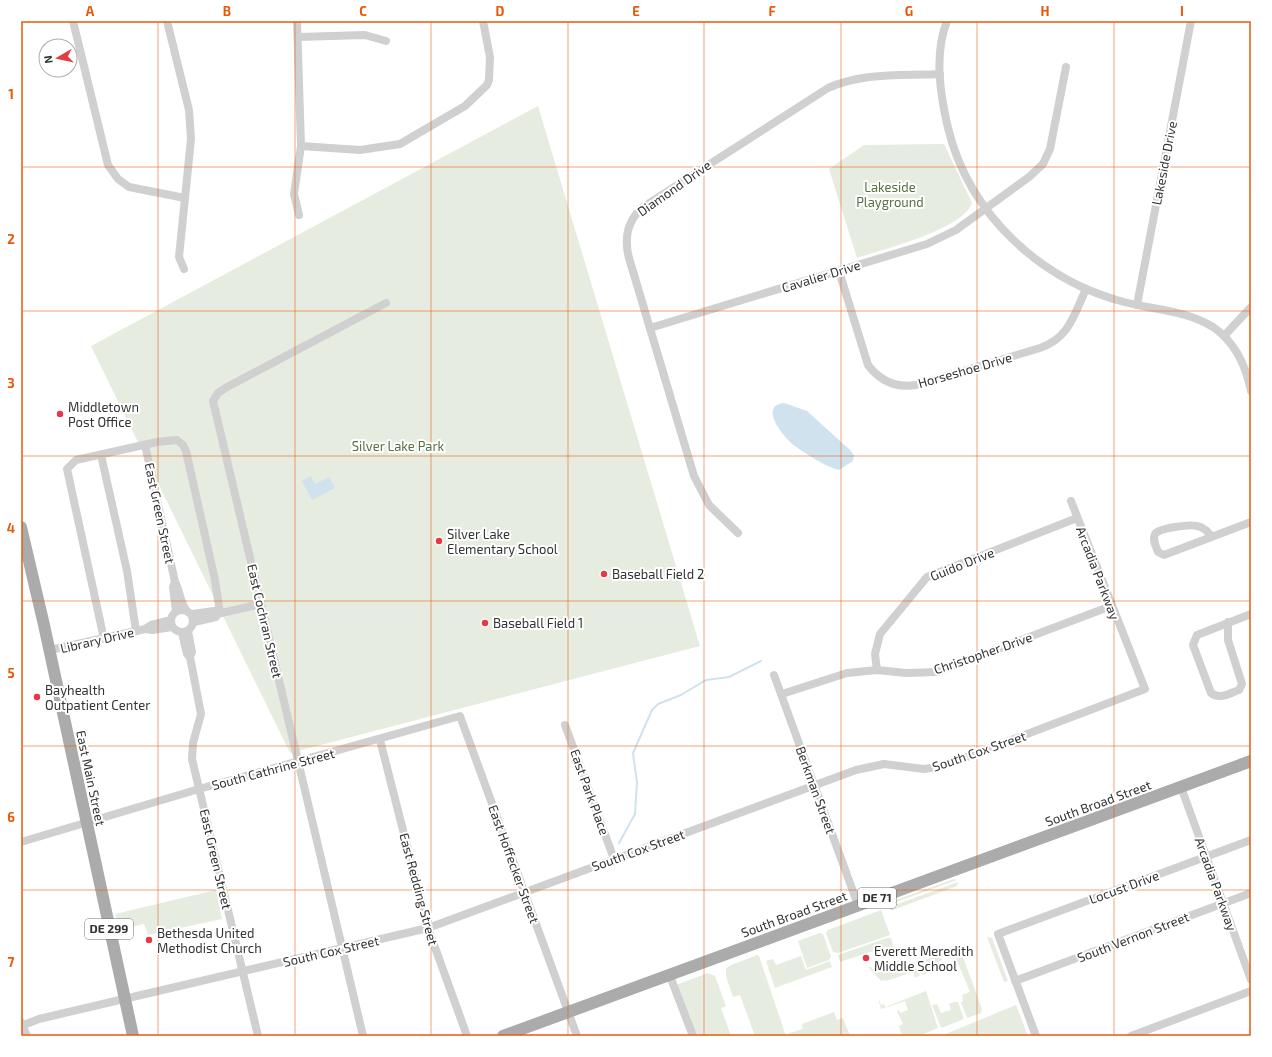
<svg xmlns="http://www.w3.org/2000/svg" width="1272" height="1057" font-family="'Exo 2',sans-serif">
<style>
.green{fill:#e6ecdf}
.water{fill:#cfe2ee}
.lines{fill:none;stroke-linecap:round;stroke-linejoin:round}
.stream{stroke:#cfe2ee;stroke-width:2}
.minor{stroke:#d0d0d0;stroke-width:8}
.primary{stroke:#ababab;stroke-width:12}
.grid{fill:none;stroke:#e8590c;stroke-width:1;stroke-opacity:0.55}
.poi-dot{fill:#e63946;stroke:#fff;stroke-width:1.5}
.labels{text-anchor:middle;stroke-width:4;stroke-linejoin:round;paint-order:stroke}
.shield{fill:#fff;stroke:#707070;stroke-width:1}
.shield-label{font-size:12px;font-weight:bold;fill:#333}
.street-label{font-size:13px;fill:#333;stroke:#fff}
.park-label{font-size:13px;fill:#56703f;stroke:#fff}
.poi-label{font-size:13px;fill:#333;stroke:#fff;text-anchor:start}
.neatline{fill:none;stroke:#e8590c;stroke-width:1.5}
.grid-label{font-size:13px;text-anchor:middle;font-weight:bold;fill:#e8590c}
</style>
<rect width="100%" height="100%" fill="#fff"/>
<g class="green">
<path d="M 538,106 L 700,646 L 290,753 L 91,346 Z"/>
<path d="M 944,144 L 972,203 C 962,230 884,249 857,258 L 829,169 L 864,145 Z"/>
<path d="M 954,879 L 957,880 L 888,905 L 890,902 Z"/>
<path d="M 958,882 L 957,886 L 893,910 L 890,910 L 889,907 Z"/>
<path d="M 216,890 L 222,919 L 148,935 L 144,924 L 119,930 L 115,914 Z"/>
<path d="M 881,910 L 890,935 L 838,953 L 833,952 L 826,933 L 828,930 Z"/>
<path d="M 820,933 L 823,934 L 831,957 L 829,960 L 807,968 L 798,941 Z"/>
<path d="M 987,937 L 992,938 L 1008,981 L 1004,982 Z"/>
<path d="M 887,938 L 891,938 L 894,949 L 885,947 L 840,962 L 838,955 Z"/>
<path d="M 958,948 L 960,949 L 982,1009 L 981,1013 L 967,1018 L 961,1002 L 963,1001 L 962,995 L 970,992 L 955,956 L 948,958 L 946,953 Z"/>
<path d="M 942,954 L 944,956 L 941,957 L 942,960 L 935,963 L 937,970 L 922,975 L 917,963 Z"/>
<path d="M 757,955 L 759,956 L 786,1036 L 755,1036 L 740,995 L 733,997 L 726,976 L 726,969 L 729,966 Z"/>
<path d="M 801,956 L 806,970 L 830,961 L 832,967 L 775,988 L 766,961 L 773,959 L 776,965 Z"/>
<path d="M 895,959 L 908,965 L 915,965 L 920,975 L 915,978 L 913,972 L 886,981 L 885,980 L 881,981 L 868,967 L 871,967 L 872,969 L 875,969 L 877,973 L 889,968 L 889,966 L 893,964 Z"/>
<path d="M 708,973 L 715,976 L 726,1006 L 721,1008 L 731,1036 L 726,1036 L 725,1034 L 721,1036 L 696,1036 L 676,985 Z"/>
<path d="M 926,991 L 938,1028 L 919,1036 L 902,1036 L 899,1026 L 903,1024 L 897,1011 L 899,1010 L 900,1013 L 908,1010 L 905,1001 L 881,1009 L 879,1002 L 879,1000 L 881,1005 L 884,1004 L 885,1007 Z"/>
<path d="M 954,1002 L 958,1002 L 964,1019 L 941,1028 L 932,1005 L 937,1004 L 941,1013 L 951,1010 L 949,1004 Z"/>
<path d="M 1016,1005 L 1028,1036 L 941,1036 Z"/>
<path d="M 834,1012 L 837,1020 L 843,1018 L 850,1036 L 800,1036 L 799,1034 L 791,1036 L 789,1033 L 803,1029 L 802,1024 Z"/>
</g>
<g class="water">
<path d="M 784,403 L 807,411 L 850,450 L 854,455 L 853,461 L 839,470 C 826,467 806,454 795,446 C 785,439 757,406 784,403 Z"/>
<path d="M 311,476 L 315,484 L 329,477 L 335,488 L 312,500 L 302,481 Z"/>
</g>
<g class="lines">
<path class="stream" d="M 619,843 L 635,814 L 637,782 L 633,753 L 652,710 L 658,704 L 681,695 L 706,680 L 729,677 L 761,661"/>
<g class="minor">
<path d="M 73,21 L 108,165 L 118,179 L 129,187 L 185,198"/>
<path d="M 167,21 L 189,110 L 191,139 L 179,257 L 184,269"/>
<path d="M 297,21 L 301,146 L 294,194 L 299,215"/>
<path d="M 947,21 C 934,54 940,94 948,128 C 969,214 1040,280 1124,302 C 1154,310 1186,310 1213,327 C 1235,342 1246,366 1251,391"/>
<path d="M 298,37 L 365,35 L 386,41"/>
<path d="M 301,146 L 360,150 L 400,144 L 465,106 L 487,85 L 489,80 L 490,57 L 483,21"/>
<path d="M 839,271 L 868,365 C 880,381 896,388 916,385 L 1040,348 C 1069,338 1074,315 1086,289"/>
<path d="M 1137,305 L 1191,21"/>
<path d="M 650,328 L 927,244 L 956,230 L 1029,177 L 1043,164 L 1050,149 L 1066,67"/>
<path d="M 1224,336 L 1251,307"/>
<path d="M 145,445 L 175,582"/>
<path d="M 101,455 L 127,571 L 136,631"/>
<path d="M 738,533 L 709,505 L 694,476 L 629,258 C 624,239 627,221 643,207 L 828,88 C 863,72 902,76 940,74"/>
<path d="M 1212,537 C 1208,532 1204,527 1197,526 C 1190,524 1159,528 1155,534 C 1152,540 1156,546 1158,552 L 1164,555 L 1251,522"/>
<circle cx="182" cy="621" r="11"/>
<path d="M 176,611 L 173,587 L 175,582 C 180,590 179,599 186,610"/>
<path d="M 192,614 L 214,611 L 217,614 L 216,617 L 194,622"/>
<path d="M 217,614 L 261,604"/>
<path d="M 171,620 L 151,625 L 145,629 L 152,630 L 172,627"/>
<path d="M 1228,622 L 1228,640 L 1242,684 L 1239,690 C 1230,693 1220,700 1211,693 L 1193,645 L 1197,635 L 1251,614"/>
<path d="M 182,633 L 187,654 L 190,657 L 192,652 L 188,631"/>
<path d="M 104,639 L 67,469 L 76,460 L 157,442 L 177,440 L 183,445 L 186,451 L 215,580 L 220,613"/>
<path d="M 50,650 L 145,629"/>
<path d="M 190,657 L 201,714 L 193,743 L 192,759 L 258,1036"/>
<path d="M 877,670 L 875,654 L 880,634 L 927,577 L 1077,518"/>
<path d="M 774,675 L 858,905"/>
<path d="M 782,694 L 847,673 L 877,670 L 906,673 L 937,672 L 1111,606"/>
<path d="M 565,725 L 614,859"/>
<path d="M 380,740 L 428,928 L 467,1036"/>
<path d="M 1181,787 L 1251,980"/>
<path d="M 21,842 L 199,789 L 460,716 L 577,1036"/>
<path d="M 670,976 L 693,1036"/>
<path d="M 1015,981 L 1251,893"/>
<path d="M 21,1022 L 27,1036"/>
<path d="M 21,1026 L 39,1019 L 124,999 L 428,928 L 856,770 L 884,764 L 924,769 L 943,766 L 1145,689 L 1071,501"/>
<path d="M 363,1036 L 213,401 L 218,393 L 227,387 L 386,303"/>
<path d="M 1036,1036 L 998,934 L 1251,840"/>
<path d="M 1131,1036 L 1251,991"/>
</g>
<g class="primary">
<path d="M 21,527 L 44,625 L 133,1036"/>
<path d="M 503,1036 L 1251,761"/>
</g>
</g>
<path class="grid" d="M 158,21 L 158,1036M 295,21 L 295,1036M 431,21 L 431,1036M 568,21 L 568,1036M 704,21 L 704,1036M 841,21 L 841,1036M 977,21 L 977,1036M 1114,21 L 1114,1036M 21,167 L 1251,167M 21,311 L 1251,311M 21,456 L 1251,456M 21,601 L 1251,601M 21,746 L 1251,746M 21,890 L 1251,890"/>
<g class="poi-dot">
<circle cx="60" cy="414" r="4"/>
<circle cx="439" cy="541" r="4"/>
<circle cx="604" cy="574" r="4"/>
<circle cx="485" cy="623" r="4"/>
<circle cx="37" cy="697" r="4"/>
<circle cx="149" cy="940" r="4"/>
<circle cx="866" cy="958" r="4"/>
</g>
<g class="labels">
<g class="shield">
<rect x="858" y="888" width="38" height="20" rx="3"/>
<rect x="85" y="919" width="48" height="20" rx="3"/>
</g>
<g class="shield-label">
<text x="877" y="902">DE 71</text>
<text x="109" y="933">DE 299</text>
</g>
<g class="street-label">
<text transform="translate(1164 163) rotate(-79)" y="5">Lakeside Drive</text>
<text transform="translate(674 188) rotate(-35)" y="5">Diamond Drive</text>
<text transform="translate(821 276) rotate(-17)" y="5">Cavalier Drive</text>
<text transform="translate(965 370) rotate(-16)" y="5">Horseshoe Drive</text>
<text transform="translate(160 513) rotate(78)" y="5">East Green Street</text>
<text transform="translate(962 564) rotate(-22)" y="5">Guido Drive</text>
<text transform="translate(1098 573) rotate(69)" y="5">Arcadia Parkway</text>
<text transform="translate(265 621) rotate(77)" y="5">East Cochran Street</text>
<text transform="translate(97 640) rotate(-13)" y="5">Library Drive</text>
<text transform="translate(983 653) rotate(-19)" y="5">Christopher Drive</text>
<text transform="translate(979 751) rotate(-19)" y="5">South Cox Street</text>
<text transform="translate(273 769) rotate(-15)" y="5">South Cathrine Street</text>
<text transform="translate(91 778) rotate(78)" y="5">East Main Street</text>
<text transform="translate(816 790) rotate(70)" y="5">Berkman Street</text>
<text transform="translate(590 792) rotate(70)" y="5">East Park Place</text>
<text transform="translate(1098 803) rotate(-20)" y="5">South Broad Street</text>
<text transform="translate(638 850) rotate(-20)" y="5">South Cox Street</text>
<text transform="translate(216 859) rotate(77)" y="5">East Green Street</text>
<text transform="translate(514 864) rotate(70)" y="5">East Hoffecker Street</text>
<text transform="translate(1216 884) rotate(70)" y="5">Arcadia Parkway</text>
<text transform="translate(1124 887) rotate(-20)" y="5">Locust Drive</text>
<text transform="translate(419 889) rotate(75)" y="5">East Redding Street</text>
<text transform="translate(794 914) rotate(-20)" y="5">South Broad Street</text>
<text transform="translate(1133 937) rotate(-21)" y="5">South Vernon Street</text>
<text transform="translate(331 951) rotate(-13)" y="5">South Cox Street</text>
</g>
<g class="park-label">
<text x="890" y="192">Lakeside<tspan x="890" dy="15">Playground</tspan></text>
<text x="398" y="451">Silver Lake Park</text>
</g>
<g class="poi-label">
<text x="68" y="412">Middletown<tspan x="68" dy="15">Post Office</tspan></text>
<text x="447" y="539">Silver Lake<tspan x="447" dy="15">Elementary School</tspan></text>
<text x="612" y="579">Baseball Field 2</text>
<text x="493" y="628">Baseball Field 1</text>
<text x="45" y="695">Bayhealth<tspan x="45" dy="15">Outpatient Center</tspan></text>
<text x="157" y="938">Bethesda United<tspan x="157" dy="15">Methodist Church</tspan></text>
<text x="874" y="956">Everett Meredith<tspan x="874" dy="15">Middle School</tspan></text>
</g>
</g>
<rect width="1272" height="1057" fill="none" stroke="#ffffff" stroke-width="44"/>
<g transform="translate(58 58) rotate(261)"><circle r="19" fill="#ffffff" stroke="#adadad"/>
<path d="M0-3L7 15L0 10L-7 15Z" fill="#e63946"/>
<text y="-6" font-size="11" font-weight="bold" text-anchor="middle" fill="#333333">N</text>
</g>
<rect x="22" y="22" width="1228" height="1013" class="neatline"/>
<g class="grid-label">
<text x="90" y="16">A</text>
<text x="227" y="16">B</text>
<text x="363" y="16">C</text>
<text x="500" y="16">D</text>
<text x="636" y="16">E</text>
<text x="772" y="16">F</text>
<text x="909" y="16">G</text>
<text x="1045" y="16">H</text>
<text x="1182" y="16">I</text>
<text x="11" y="99">1</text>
<text x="11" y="244">2</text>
<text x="11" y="388">3</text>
<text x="11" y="533">4</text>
<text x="11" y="678">5</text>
<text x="11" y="822">6</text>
<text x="11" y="967">7</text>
</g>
</svg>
